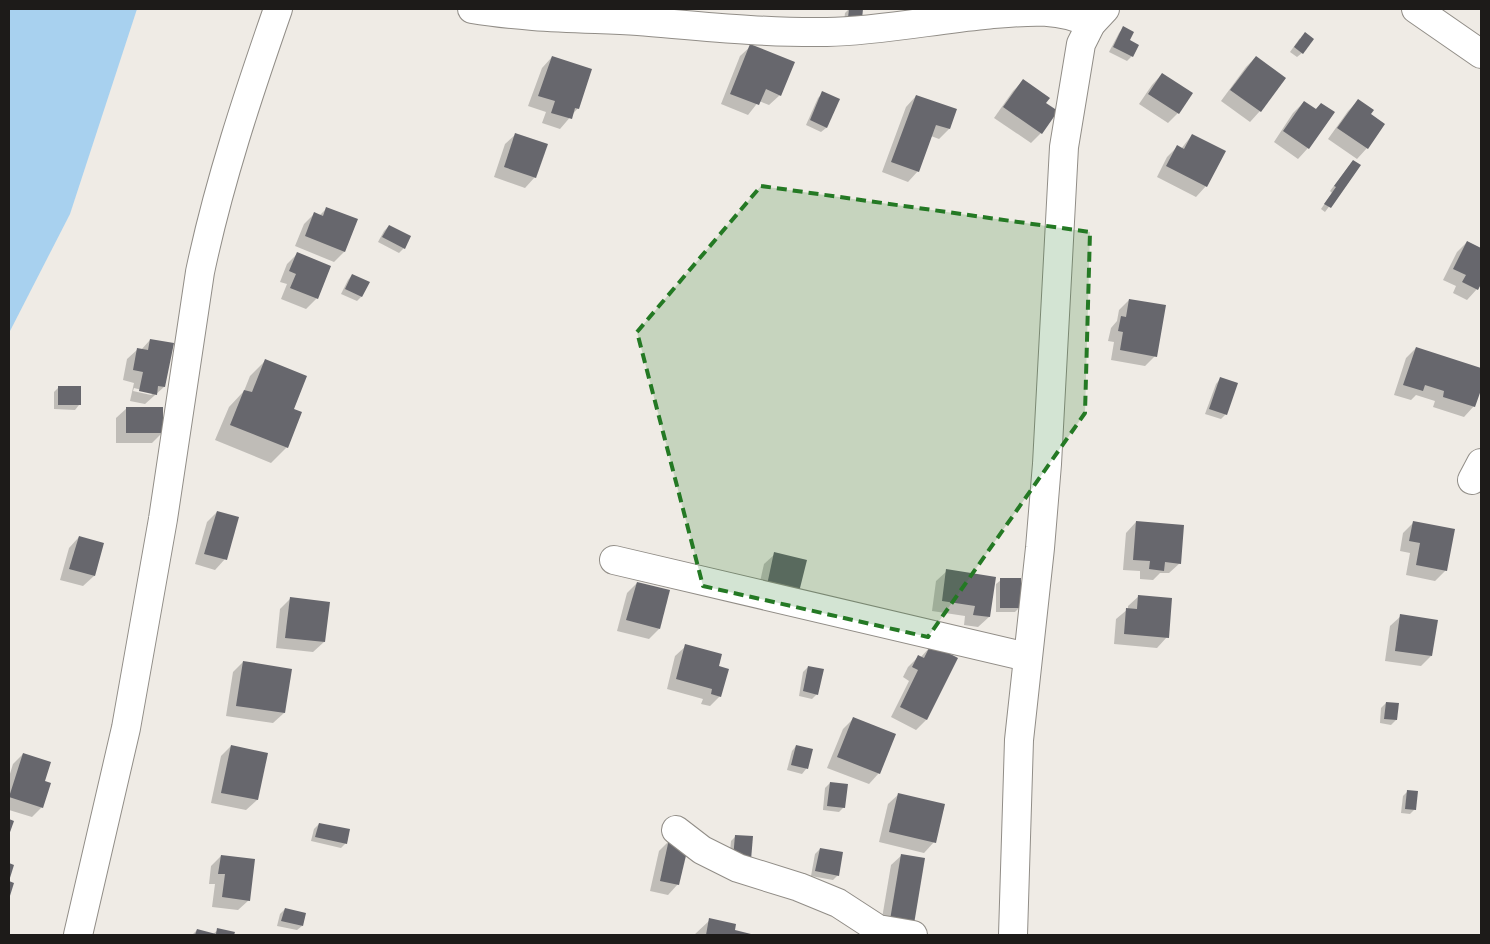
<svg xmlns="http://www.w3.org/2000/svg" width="1490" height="944" font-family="'Nunito Sans',sans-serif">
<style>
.water{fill:#a8d1ef}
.shadow{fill:#0003;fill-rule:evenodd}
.building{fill:#67676d}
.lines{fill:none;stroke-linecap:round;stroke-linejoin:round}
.minor-casing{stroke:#918d87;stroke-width:30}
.minor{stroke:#fff;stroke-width:28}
.marked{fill:#247924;fill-opacity:0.2;stroke:#247924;stroke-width:4;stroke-dasharray:10 6;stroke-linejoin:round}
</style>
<rect width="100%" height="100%" fill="#efebe5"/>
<path class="water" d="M 9,9 L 137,9 L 70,214 L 9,333 Z"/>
<g class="shadow">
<path d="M 849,9 L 861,9 L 844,22 L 845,13 Z"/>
<path d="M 1123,28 L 1132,56 L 1127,61 L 1109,52 L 1119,33 Z"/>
<path d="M 1300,38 L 1302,53 L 1297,57 L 1290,52 Z"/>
<path d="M 751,46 L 780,95 L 769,105 L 759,101 L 748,115 L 721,104 L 740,56 Z"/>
<path d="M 552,57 L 578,108 L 560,129 L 542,123 L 546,112 L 528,106 L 542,68 Z"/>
<path d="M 1256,57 L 1285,79 L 1260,111 L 1250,122 L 1221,101 L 1246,67 Z"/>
<path d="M 1162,74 L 1178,113 L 1168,123 L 1139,104 L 1152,85 Z"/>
<path d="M 1023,81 L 1045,103 L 1041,133 L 1031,143 L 994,118 L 1013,91 Z"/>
<path d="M 823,93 L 826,128 L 821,132 L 806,125 L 818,98 Z"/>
<path d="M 916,96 L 956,110 L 949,129 L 939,139 L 931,136 L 918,171 L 908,182 L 882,172 L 906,107 Z"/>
<path d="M 1358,101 L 1369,114 L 1384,124 L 1367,148 L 1357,159 L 1328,139 L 1348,111 Z"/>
<path d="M 1304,102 L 1315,110 L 1321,104 L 1308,148 L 1298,159 L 1274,142 L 1293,113 Z"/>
<path d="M 516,134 L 535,177 L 525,188 L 494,177 L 505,144 Z"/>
<path d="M 1192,135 L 1206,186 L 1196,197 L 1157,177 L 1167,157 L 1177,147 L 1181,149 Z"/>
<path d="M 1353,161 L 1359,166 L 1325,212 L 1321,209 L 1332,193 L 1330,191 Z"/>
<path d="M 327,208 L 357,220 L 344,252 L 334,262 L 295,246 L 304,224 L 315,213 L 319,216 Z"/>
<path d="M 389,226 L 404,248 L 399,253 L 378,242 L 384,231 Z"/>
<path d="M 1467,242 L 1481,249 L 1481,281 L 1477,289 L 1467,300 L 1453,293 L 1456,286 L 1443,280 L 1457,252 Z"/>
<path d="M 297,254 L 317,298 L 306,309 L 281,299 L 287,284 L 280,282 L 287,264 Z"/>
<path d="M 352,275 L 361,297 L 357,301 L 341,294 L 348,280 Z"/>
<path d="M 1129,300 L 1155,356 L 1145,366 L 1111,360 L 1114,342 L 1108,341 L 1111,328 L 1117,321 L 1119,310 Z"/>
<path d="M 150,340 L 164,387 L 145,404 L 130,401 L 134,383 L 123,380 L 127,359 L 138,349 L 141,350 ZM 134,388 L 154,393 L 151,395 L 133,391 Z"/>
<path d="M 1416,348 L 1481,370 L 1481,386 L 1474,406 L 1464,417 L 1433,407 L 1435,401 L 1416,395 L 1411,400 L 1394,395 L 1406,358 Z"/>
<path d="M 266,360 L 287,447 L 271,463 L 215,440 L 229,407 L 244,391 L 250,376 Z"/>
<path d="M 1220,379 L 1226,414 L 1221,419 L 1205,414 L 1216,384 Z"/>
<path d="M 59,387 L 79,405 L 75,410 L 54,409 L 54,392 Z"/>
<path d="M 127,408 L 162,433 L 152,443 L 116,443 L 116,418 Z"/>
<path d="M 217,512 L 225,559 L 215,570 L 195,564 L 207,522 Z"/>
<path d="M 1136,522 L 1180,563 L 1169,573 L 1160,573 L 1153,580 L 1140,579 L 1140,571 L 1123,570 L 1126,533 Z"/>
<path d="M 1414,522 L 1446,570 L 1435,581 L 1406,575 L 1410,553 L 1400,551 L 1403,533 Z"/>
<path d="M 79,537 L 94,576 L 83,586 L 60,580 L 69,548 Z"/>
<path d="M 775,554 L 805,560 L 757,595 L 764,564 Z"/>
<path d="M 947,571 L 994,578 L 989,617 L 978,627 L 964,625 L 965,616 L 932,611 L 936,581 Z"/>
<path d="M 1001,580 L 1020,607 L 1015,612 L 996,612 L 996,584 Z"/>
<path d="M 637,583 L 659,629 L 649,639 L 617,631 L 627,593 Z"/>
<path d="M 1139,596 L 1167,637 L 1157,648 L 1114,644 L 1116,619 L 1128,609 L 1128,606 Z"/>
<path d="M 290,599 L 324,642 L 313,652 L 276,648 L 280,609 Z"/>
<path d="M 1401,616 L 1431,656 L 1421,666 L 1385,661 L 1390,626 Z"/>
<path d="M 686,646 L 717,667 L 720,696 L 710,706 L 701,704 L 703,699 L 667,689 L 675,656 Z"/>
<path d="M 931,646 L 926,720 L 916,730 L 891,717 L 909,681 L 903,677 L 908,667 L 918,657 L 920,658 Z"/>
<path d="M 243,662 L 291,670 L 284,713 L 273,723 L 226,716 L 233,672 Z"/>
<path d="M 808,667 L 817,694 L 812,699 L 799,696 L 803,672 Z"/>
<path d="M 1386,703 L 1396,720 L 1391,725 L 1380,723 L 1381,708 Z"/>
<path d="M 853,719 L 879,773 L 869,784 L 827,768 L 843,729 Z"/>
<path d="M 231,746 L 267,754 L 257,800 L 246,810 L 211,803 L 221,756 Z"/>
<path d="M 796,746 L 811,750 L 806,769 L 802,774 L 787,770 L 792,751 Z"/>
<path d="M 23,754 L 43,782 L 42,807 L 32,817 L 9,810 L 9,777 L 13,764 Z"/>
<path d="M 830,783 L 844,807 L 839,812 L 823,810 L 825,788 Z"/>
<path d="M 1408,791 L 1415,809 L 1410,814 L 1401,813 L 1403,796 Z"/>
<path d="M 899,794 L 934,842 L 924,853 L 879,842 L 888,804 Z"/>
<path d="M 319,824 L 346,843 L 341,848 L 311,841 L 314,829 Z"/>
<path d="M 736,836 L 752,838 L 729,863 L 731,841 Z"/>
<path d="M 670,840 L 678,884 L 668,895 L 650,891 L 659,851 Z"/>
<path d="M 820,849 L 838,875 L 833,880 L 811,876 L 815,854 Z"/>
<path d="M 902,855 L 913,923 L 880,930 L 891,865 Z"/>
<path d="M 221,856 L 249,900 L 238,910 L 212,907 L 215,884 L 209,884 L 211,866 Z"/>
<path d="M 285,909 L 302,926 L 297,930 L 277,926 L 280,914 Z"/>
<path d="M 710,920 L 734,931 L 753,935 L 694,935 Z"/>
<path d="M 197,930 L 213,934 L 218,930 L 234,933 L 233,935 L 192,935 Z"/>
</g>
<g class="building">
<path d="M 849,9 L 863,9 L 862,19 L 848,18 Z"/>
<path d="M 1123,26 L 1134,32 L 1130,40 L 1139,45 L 1133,57 L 1113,47 Z"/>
<path d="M 1305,32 L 1314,39 L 1303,54 L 1294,47 Z"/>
<path d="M 750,44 L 795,62 L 781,96 L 766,89 L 759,105 L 730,94 Z"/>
<path d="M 552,56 L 592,69 L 579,109 L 575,108 L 572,119 L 551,113 L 555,101 L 538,96 Z"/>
<path d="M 1256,56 L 1286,78 L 1261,112 L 1230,90 Z"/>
<path d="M 1162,73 L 1193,93 L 1179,114 L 1148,94 Z"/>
<path d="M 1023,79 L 1050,98 L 1046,103 L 1058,111 L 1042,134 L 1003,107 Z"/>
<path d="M 822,91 L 840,99 L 827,128 L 810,120 Z"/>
<path d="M 916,95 L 957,109 L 950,129 L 936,125 L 919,172 L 891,162 Z"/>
<path d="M 1358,99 L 1374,110 L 1371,114 L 1385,124 L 1368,149 L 1337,128 Z"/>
<path d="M 1304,101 L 1316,109 L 1321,103 L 1335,112 L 1309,149 L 1283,131 Z"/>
<path d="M 515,133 L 548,144 L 536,178 L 504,167 Z"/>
<path d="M 1192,134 L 1226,151 L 1207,187 L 1166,166 L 1177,145 L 1184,149 Z"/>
<path d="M 1353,160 L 1361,165 L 1331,208 L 1324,204 L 1336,187 L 1334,186 Z"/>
<path d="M 326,207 L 358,219 L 345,252 L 305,236 L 314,212 L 323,216 Z"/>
<path d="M 389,225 L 411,236 L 405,249 L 382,237 Z"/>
<path d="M 1467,241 L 1481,248 L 1481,284 L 1478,290 L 1462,282 L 1466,275 L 1453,269 Z"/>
<path d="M 297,252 L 331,266 L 318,299 L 290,288 L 296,274 L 289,271 Z"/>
<path d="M 352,274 L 370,282 L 362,297 L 345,289 Z"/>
<path d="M 1129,299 L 1166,305 L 1157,357 L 1120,350 L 1123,332 L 1118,331 L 1121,316 L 1126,317 Z"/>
<path d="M 150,339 L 174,343 L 165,387 L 158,386 L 157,395 L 139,391 L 143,372 L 133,370 L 137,348 L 148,350 Z"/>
<path d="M 1416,347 L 1481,368 L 1481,390 L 1475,407 L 1443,397 L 1444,391 L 1425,385 L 1423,391 L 1403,385 Z"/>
<path d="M 265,359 L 307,376 L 294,409 L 302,412 L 288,448 L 230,425 L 244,390 L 252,392 Z"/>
<path d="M 1220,377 L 1238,383 L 1227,415 L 1209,409 Z"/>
<rect x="58" y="386" width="23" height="19"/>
<rect x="126" y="407" width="37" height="26"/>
<path d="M 217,511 L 239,517 L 227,560 L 204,554 Z"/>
<path d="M 1136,521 L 1184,525 L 1181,564 L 1165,562 L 1164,571 L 1149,569 L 1150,561 L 1133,560 Z"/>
<path d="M 1413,521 L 1455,529 L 1447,571 L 1416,565 L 1420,543 L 1409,541 Z"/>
<path d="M 79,536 L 104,543 L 95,576 L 69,569 Z"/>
<path d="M 774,552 L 807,560 L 799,592 L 767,585 Z"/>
<path d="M 946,569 L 996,577 L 990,617 L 973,615 L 975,606 L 942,601 Z"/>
<rect x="1000" y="578" width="21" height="30"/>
<path d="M 637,582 L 670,590 L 660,629 L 626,620 Z"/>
<path d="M 1138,595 L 1172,598 L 1169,638 L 1124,634 L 1126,608 L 1137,609 Z"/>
<path d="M 290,597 L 330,602 L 325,642 L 285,638 Z"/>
<path d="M 1400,614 L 1438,620 L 1432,656 L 1395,651 Z"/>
<path d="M 685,644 L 722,654 L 719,666 L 729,669 L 721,697 L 711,694 L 712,689 L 676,679 Z"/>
<path d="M 931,644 L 958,658 L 927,720 L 900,707 L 918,670 L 912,667 L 918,655 L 924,658 Z"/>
<path d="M 243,661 L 292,669 L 285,713 L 236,706 Z"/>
<path d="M 808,666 L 824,669 L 818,695 L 803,691 Z"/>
<path d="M 1386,702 L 1399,703 L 1397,720 L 1384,719 Z"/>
<path d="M 853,717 L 896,734 L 880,774 L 837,757 Z"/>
<path d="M 231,745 L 268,753 L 258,800 L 221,793 Z"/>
<path d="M 796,745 L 813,749 L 808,769 L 791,765 Z"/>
<path d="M 23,753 L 51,762 L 45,781 L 51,783 L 43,808 L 9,797 Z"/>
<path d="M 830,782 L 848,784 L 845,808 L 827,806 Z"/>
<path d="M 1407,790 L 1418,791 L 1416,810 L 1405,809 Z"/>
<path d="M 898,793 L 945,804 L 936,843 L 889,832 Z"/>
<path d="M 9,819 L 14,821 L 9,835 Z"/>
<path d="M 319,823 L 350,829 L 347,844 L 315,837 Z"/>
<path d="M 735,835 L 753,836 L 751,860 L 733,859 Z"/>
<path d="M 669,839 L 689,843 L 679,885 L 660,881 Z"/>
<path d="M 820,848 L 843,852 L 839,876 L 815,871 Z"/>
<path d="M 901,854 L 925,858 L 914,924 L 890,920 Z"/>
<path d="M 221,855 L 255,859 L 250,901 L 222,897 L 225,874 L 218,874 Z"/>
<path d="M 9,863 L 14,865 L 9,881 L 14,883 L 9,899 Z"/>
<path d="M 285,908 L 306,913 L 303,926 L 281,921 Z"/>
<path d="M 709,918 L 736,924 L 735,930 L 755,935 L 706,935 Z"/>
<path d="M 217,928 L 235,932 L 234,935 L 195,935 L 197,929 L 216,934 Z"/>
</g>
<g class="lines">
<g class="minor-casing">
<g id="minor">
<path d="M 472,9 C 525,18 584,18 638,21 C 700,26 764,33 827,32 C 879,31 932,20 984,15 C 1021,12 1058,6 1091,24"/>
<path d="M 1416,9 L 1481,54"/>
<path d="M 1472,480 L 1481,463"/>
<path d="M 614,560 L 1027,657"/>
<path d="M 676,830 L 702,850 L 738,868 L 799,887 L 838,903 L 878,929 L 913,935"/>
<path d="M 78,935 L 126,728 L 163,519 L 200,272 C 219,182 248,95 278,9"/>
<path d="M 1013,935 L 1019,740 L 1040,548 L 1047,464 L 1064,147 L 1081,44 L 1091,24 L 1105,9"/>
</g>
</g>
<use href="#minor" class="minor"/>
</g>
<path class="marked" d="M 761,186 L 1090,232 L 1085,413 L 928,637 L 703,586 L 637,332 Z"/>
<rect width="1490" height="944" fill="none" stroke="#1d1b19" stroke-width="20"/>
</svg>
